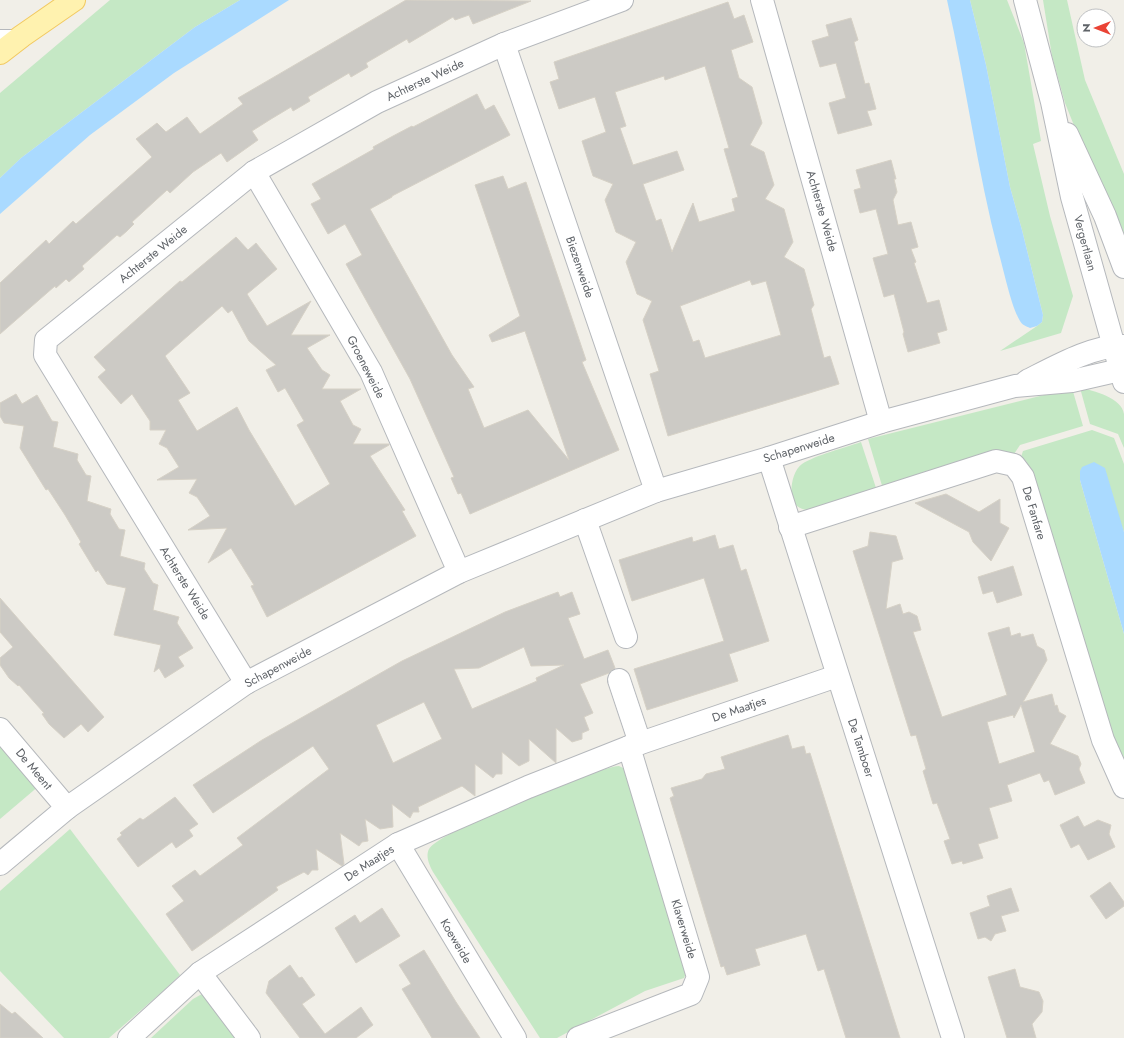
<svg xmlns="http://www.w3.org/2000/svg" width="1124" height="1038" font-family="Jost,sans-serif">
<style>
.green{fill:#c5e8c5}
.water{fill:#aadaff}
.building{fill:#cccac5;stroke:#d6d1c6;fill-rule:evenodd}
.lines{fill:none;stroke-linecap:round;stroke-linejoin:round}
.service-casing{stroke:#b5b8bc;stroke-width:14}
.minor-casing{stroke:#b5b8bc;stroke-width:24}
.tertiary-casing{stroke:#b5b8bc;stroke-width:24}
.primary-casing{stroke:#f2c960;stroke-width:24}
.service{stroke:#fff;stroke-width:12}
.minor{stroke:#fff;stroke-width:22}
.tertiary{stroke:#fff;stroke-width:22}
.primary{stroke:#fff2af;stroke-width:22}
.labels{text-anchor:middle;stroke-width:4;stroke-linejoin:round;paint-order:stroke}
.street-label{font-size:12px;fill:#5f6368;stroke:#fff}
</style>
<rect width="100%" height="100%" fill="#f1efe8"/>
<g class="green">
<path d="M 110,0 L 240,0 L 195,27 L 21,158 L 0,178 L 0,93 Z"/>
<path d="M 970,0 L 1007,0 L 1024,43 L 1041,141 L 1033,144 L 1050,216 L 1073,296 L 1061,333 L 1000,351 L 1037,326 L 1042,322 L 1043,315 L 1022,230 L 1010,187 L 986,65 Z"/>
<path d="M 1043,0 L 1067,0 L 1085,80 L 1124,174 L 1124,250 L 1065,103 L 1052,56 Z"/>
<path d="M 1072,388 L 1083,426 L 1020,445 L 1014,454 L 1007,452 L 994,454 L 883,489 L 868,439 Z"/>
<path d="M 1080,388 C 1093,390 1122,398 1124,414 C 1124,425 1124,437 1124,448 L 1118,434 L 1090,424 Z"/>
<path d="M 1092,430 L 1114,438 L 1124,464 L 1124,532 L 1120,522 L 1080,471 L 1080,480 L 1124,634 L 1124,770 L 1032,473 L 1026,461 L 1021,457 L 1023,451 Z"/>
<path d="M 861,442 L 877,491 L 814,511 C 805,510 795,509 792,498 C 790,488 793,470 802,464 C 816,455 844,448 861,442 Z"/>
<path d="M 0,739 L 40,785 L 0,819 Z"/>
<path d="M 619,766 L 625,769 L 688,968 L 684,978 L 645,991 L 557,1038 L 540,1038 L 433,872 C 430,866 425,857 429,849 C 438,832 596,767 619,766 Z"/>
<path d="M 70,829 L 180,975 L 163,991 L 109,1038 L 64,1038 L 0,971 L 0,891 Z"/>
<path d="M 202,994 L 241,1038 L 151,1038 L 193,999 Z"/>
</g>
<g class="water">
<path d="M 240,0 L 289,0 L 174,73 L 90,135 L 0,214 L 0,178 L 21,158 L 195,27 Z"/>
<path d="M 947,0 L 970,0 L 986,65 L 1010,187 L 1022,230 L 1043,315 L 1042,322 L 1037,326 L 1030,328 C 1026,326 1022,325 1020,321 C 1011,306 1004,271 999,254 C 977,170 966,84 947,0 Z"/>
<path d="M 1094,462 L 1105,468 L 1124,532 L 1124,634 L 1080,480 L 1080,471 L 1082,467 Z"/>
</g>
<g class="building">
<path d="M 406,0 L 531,1 L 473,24 L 469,15 L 455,20 L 453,17 L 409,43 L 407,39 L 366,63 L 368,67 L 351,77 L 349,73 L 308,97 L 310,101 L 293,111 L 291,107 L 271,119 L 252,131 L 258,140 L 227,162 L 221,153 L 193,172 L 170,193 L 167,190 L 132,222 L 134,224 L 127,231 L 120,237 L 117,235 L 82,266 L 84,269 L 69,282 L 66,279 L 56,288 L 55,286 L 0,334 L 0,283 L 46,240 L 49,244 L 73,221 L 76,224 L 152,157 L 136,139 L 157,123 L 166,132 L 187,117 L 200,134 L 243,104 L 238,98 Z"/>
<path d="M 728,2 L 734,19 L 744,15 L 753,42 L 731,50 L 739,78 L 752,87 L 762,123 L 750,145 L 764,152 L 774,185 L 765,199 L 784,209 L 793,242 L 784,257 L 804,269 L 814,305 L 811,309 L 824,358 L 830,356 L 839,384 L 668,436 L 650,374 L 659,371 L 643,320 L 652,301 L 637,294 L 626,262 L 636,242 L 616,232 L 605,200 L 613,184 L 593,176 L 582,141 L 606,132 L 595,97 L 559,109 L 550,82 L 559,79 L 554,62 ZM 705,66 L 729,148 L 724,149 L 738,197 L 732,199 L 735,211 L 699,222 L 693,203 L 672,252 L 661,219 L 656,221 L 643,184 L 684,170 L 677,151 L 633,165 L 620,128 L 626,126 L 615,92 L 664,76 L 665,80 ZM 750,280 L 752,285 L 766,281 L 781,335 L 705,358 L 699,340 L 693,342 L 680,306 Z"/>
<path d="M 851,18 L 858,40 L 854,42 L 865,84 L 869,83 L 876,109 L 867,111 L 872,125 L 838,134 L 829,103 L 846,98 L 836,63 L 820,67 L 812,41 L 829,36 L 826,25 Z"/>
<path d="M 477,94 L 485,110 L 494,105 L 510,135 L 392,196 L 392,197 L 370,209 L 452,355 L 474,387 L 468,389 L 484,428 L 528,410 L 569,460 L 525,331 L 492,342 L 489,335 L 520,316 L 475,185 L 503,176 L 508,189 L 526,182 L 586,360 L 582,362 L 619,450 L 470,514 L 461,493 L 458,494 L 451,478 L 454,477 L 410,379 L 346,264 L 362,255 L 345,224 L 328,234 L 311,204 L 321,199 L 312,184 L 374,149 L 373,147 L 393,136 L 412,126 L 413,127 Z"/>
<path d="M 891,160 L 896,179 L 894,179 L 897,192 L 893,200 L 898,225 L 911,222 L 918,247 L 911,249 L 916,262 L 914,263 L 927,303 L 939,300 L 947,330 L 937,333 L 940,343 L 908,352 L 903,334 L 904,332 L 894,294 L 884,297 L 873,258 L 888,254 L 876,209 L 860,213 L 854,190 L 861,188 L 856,170 Z"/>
<path d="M 236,237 L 248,250 L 256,243 L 277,269 L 247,294 L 267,326 L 311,301 L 291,335 L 330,335 L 307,348 L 322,370 L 330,375 L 322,389 L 361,389 L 340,401 L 353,425 L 361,429 L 353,444 L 389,444 L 389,445 L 370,456 L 405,510 L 402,511 L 416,536 L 267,617 L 251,586 L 254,585 L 231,548 L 208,563 L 227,528 L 188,530 L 210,516 L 197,497 L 189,493 L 197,479 L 157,480 L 179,467 L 167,448 L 159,444 L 166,430 L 150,430 L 150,421 L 132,394 L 121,404 L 98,377 L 106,370 L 94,357 L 180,281 L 182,282 ZM 222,306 L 228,313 L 232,310 L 249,341 L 276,365 L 266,370 L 278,392 L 285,388 L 304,421 L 297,425 L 330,484 L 295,506 L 249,430 L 237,407 L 197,431 L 178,400 L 190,393 L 165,356 Z"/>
<path d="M 16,394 L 22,404 L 37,395 L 52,421 L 58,422 L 53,447 L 78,454 L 77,460 L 86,475 L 91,476 L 87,501 L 111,509 L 110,514 L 119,529 L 125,530 L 120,556 L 145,563 L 144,569 L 153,583 L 158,585 L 153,610 L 179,617 L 177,623 L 193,648 L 178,657 L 184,666 L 165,678 L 159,668 L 154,672 L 161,645 L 114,635 L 126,588 L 107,584 L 98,570 L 96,572 L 79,544 L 81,542 L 65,515 L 48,489 L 46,490 L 20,448 L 24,426 L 4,423 L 0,416 L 0,403 Z"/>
<path d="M 946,494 L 979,512 L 1000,499 L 1000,523 L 1009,528 L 991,561 L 973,542 L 969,532 L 915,503 Z"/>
<path d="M 870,532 L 896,536 L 903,559 L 892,562 L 886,609 L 900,604 L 903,614 L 909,612 L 917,616 L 921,630 L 913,632 L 942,717 L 1007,695 L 988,633 L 1009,627 L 1011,636 L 1020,633 L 1021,637 L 1033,634 L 1037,646 L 1044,650 L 1047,660 L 1023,702 L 1052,694 L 1055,706 L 1057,705 L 1059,712 L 1066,716 L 1050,744 L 1078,756 L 1081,764 L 1079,769 L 1085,783 L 1055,795 L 1049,780 L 1044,782 L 1040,773 L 1007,785 L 1012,801 L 989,808 L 998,838 L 978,844 L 983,858 L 963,864 L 962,861 L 952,864 L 944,841 L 950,839 L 937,803 L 933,804 L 923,771 L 926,769 L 916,735 L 911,736 L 853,551 L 868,546 ZM 1021,705 L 1035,752 L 999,764 L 987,722 L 1013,715 L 1014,718 Z"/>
<path d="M 715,535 L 719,549 L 733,545 L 741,571 L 746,569 L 769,641 L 729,654 L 738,681 L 647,710 L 634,669 L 724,641 L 704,578 L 632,601 L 619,560 L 692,537 L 693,542 Z"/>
<path d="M 1013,566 L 1022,595 L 997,603 L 993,591 L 983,594 L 978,577 Z"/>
<path d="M 558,592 L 560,597 L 572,592 L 580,614 L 568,618 L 584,659 L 608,650 L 615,668 L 609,673 L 580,684 L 593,713 L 584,717 L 589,730 L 582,733 L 582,739 L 572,742 L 556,728 L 556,763 L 529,739 L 529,761 L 519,766 L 502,752 L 502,774 L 496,774 L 493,778 L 475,764 L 475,796 L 462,786 L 418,807 L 419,812 L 413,812 L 410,818 L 392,804 L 393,827 L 380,829 L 365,819 L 368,841 L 362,842 L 359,846 L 340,833 L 344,864 L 342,866 L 316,849 L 318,870 L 312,870 L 308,875 L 304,872 L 276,887 L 278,890 L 192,951 L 166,914 L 184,901 L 172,886 L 195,870 L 200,876 L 243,845 L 237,838 L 329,769 L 313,746 L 213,813 L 193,785 L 262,740 L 402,661 L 505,612 ZM 524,647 L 531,666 L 564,665 L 536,678 L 537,681 L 472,709 L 454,669 L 479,668 ZM 424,702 L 442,739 L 393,763 L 376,725 Z"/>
<path d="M 0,598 L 104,717 L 88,732 L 81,724 L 64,738 L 49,724 L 42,714 L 44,713 L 19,685 L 18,686 L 9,678 L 0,665 L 0,658 L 13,647 L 0,632 Z"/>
<path d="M 788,735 L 792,749 L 804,746 L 806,754 L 810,753 L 900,1038 L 846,1038 L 824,969 L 818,971 L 806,934 L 755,949 L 760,965 L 727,975 L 724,966 L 721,967 L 670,798 L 674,796 L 671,788 L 702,779 L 706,774 L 725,769 L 721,757 Z"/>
<path d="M 175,797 L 198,824 L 189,830 L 193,836 L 176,848 L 172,842 L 138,867 L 117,839 L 122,835 L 120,833 L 140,818 L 143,820 Z"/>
<path d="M 1078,816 L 1084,827 L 1098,820 L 1111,825 L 1109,834 L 1115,847 L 1088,860 L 1079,844 L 1071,848 L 1060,825 Z"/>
<path d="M 1110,882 L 1124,902 L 1124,906 L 1106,919 L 1090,896 Z"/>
<path d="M 1011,888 L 1019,911 L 1001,916 L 1006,931 L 995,934 L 991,941 L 985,937 L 978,939 L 970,913 L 990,906 L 987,896 Z"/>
<path d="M 382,908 L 400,936 L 356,963 L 335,928 L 355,915 L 360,923 Z"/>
<path d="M 424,950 L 456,1002 L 480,1038 L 432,1038 L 423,1023 L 402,989 L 411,984 L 399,965 Z"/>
<path d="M 290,965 L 299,978 L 302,977 L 315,995 L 302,1004 L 325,1034 L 361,1007 L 373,1025 L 356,1038 L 300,1038 L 266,993 L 269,981 Z"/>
<path d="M 1015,969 L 1020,987 L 1039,992 L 1043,1001 L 1042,1012 L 1032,1024 L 1036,1038 L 1007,1038 L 988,977 Z"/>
<path d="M 0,1004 L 12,1014 L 15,1012 L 43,1038 L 0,1038 Z"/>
</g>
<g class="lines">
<g class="service-casing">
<path id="service" d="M 0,36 L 21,36"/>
</g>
<g class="minor-casing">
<g id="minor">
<path d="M 762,0 L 881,422"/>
<path d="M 504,44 L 656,491"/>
<path d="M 254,172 L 371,372 L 459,572"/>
<path d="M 1027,381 C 1053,368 1095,344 1124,346"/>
<path d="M 769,458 L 953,1038"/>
<path d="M 585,520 L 626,637"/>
<path d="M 790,527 L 996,461 L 1014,465 L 1023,477 L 1103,740 L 1124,787"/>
<path d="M 619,680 L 640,743"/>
<path d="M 246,683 L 45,355 L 46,340 L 254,172 L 377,102 L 504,44 L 622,0"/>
<path d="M 0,729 L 67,808"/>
<path d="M 398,844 L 515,1038"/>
<path d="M 0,864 L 67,808 L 246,683 L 459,572 L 656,491 L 769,458 L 881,422 L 1015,386 L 1072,381 L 1120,370 L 1124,367"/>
<path d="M 200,973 L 249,1038"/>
<path d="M 129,1038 L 200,973 L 398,844 L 528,787 L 629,747 L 837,676"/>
<path d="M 578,1038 L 691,994 L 698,977 L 629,747"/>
</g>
</g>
<g class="tertiary-casing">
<g id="tertiary">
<path d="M 1025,0 L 1052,102 L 1072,197 L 1124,382"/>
<path d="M 1067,134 L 1105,216 L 1124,267"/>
</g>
</g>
<g class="primary-casing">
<path id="primary" d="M 0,53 L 22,36 L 74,0"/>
</g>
<use href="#service" class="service"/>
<use href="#minor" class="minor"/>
<use href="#tertiary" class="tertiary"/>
<use href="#primary" class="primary"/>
</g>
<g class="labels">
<g class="street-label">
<text transform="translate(425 80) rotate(-25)" y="4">Achterste Weide</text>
<text transform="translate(822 211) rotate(74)" y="4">Achterste Weide</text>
<text transform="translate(1085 243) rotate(75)" y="4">Vergertlaan</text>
<text transform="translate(153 254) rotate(-39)" y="4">Achterste Weide</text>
<text transform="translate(580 267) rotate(71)" y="4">Biezenweide</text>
<text transform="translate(366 367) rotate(63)" y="4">Groeneweide</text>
<text transform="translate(799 448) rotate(-17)" y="4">Schapenweide</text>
<text transform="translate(1034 513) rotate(73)" y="4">De Fanfare</text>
<text transform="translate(185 583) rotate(58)" y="4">Achterste Weide</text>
<text transform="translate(278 667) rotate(-28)" y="4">Schapenweide</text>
<text transform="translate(739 709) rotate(-19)" y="4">De Maatjes</text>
<text transform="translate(861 748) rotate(72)" y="4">De Tamboer</text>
<text transform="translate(34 769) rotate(50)" y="4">De Meent</text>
<text transform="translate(369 863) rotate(-33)" y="4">De Maatjes</text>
<text transform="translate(684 929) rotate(73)" y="4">Klaverweide</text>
<text transform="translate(456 941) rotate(59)" y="4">Koeweide</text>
</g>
</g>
<g transform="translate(1096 28) rotate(270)"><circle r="19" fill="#ffffff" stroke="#bfc1c3"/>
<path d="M0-3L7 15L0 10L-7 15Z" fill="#ea4335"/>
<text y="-6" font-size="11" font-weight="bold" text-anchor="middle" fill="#5f6368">N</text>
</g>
</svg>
